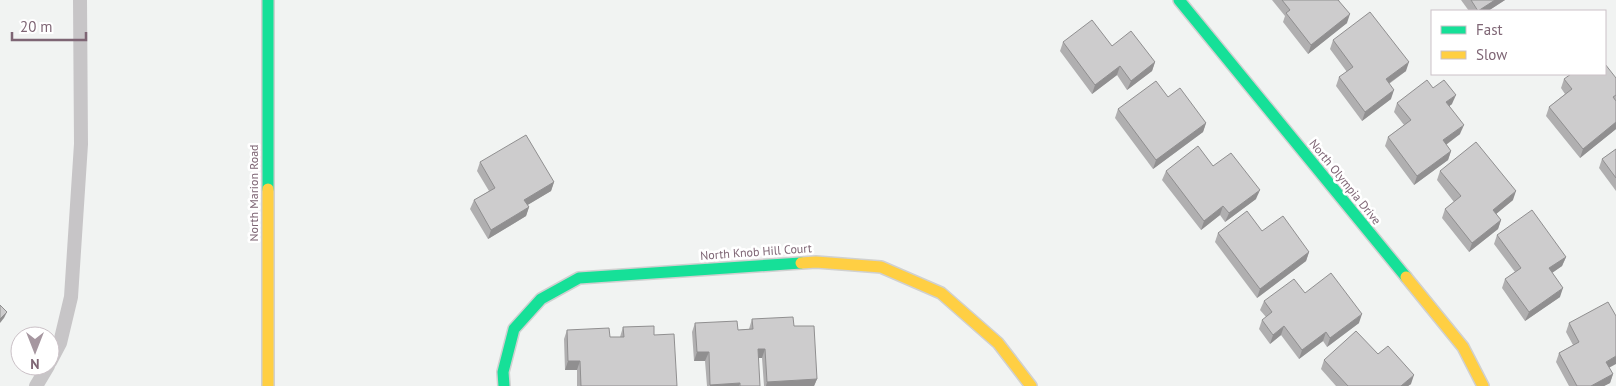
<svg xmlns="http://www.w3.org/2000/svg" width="1616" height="386" font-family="'PT Sans',sans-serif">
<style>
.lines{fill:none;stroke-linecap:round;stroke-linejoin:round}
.fast-casing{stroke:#d0d0d0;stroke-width:14}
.slow-casing{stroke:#d0d0d0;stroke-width:14}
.lane{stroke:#c7c5c7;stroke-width:14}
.fast{stroke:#16e098;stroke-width:11}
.slow{stroke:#ffcf43;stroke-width:11}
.wall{fill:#b0afb0}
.shaded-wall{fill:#908f90}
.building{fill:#cdcccd;stroke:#908f90}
.labels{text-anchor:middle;stroke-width:5;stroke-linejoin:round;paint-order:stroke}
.street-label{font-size:12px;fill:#7e6574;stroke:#fff}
</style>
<rect width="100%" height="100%" fill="#f1f3f2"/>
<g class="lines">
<g class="fast-casing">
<g id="fast">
<path d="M 268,0 L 268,189"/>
<path d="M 1179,0 L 1406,277"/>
<path d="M 504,386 L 503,372 L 514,329 L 541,299 L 579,278 L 801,263"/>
</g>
</g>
<g class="slow-casing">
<g id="slow">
<path d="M 268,189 L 268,386"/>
<path d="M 801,263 L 816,262 L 881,267 L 941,293 L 998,343 L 1031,386"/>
<path d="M 1406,277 L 1463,347 L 1483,386"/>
</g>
</g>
<g class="lane">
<path d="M 50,362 L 60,343 L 71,297 L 81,144 L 80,0"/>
<path d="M 36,386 L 48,366"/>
</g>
<use href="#fast" class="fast"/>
<use href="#slow" class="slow"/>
</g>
<g class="wall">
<path d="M 1272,0 L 1339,0 L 1347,23 L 1308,54 L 1283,22 L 1285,16 Z"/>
<path d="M 1461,0 L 1505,0 L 1488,11 L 1469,11 Z"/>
<path d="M 1333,40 L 1406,71 L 1389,84 L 1391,99 L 1362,121 L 1336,86 L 1339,77 L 1347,72 L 1330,49 Z"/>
<path d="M 1063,42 L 1155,62 L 1152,71 L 1127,90 L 1117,75 L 1092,94 L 1060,51 Z"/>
<path d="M 1616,78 L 1616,129 L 1580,158 L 1546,116 L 1549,107 L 1565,94 L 1561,88 L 1564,79 Z"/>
<path d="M 1433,88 L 1452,104 L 1449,106 L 1460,134 L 1446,145 L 1451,151 L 1448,160 L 1414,185 L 1385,146 L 1388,137 L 1404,125 L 1394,112 L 1397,103 Z"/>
<path d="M 1168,97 L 1206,123 L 1203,132 L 1153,169 L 1115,118 L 1118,109 Z"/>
<path d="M 1616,149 L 1616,191 L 1599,168 L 1602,159 Z"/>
<path d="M 480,162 L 554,182 L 551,191 L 527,205 L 529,207 L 526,216 L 488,239 L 470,209 L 474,200 L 489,191 L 477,171 Z"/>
<path d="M 1213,166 L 1256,199 L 1225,222 L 1220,215 L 1201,230 L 1162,180 L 1166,171 Z"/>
<path d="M 1440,171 L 1513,200 L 1496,214 L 1501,220 L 1498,229 L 1469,252 L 1442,218 L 1445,209 L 1454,202 L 1437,180 Z"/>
<path d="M 1262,231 L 1309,252 L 1306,261 L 1257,298 L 1215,242 L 1218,233 Z"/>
<path d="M 1497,235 L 1566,257 L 1562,266 L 1552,273 L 1560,297 L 1525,321 L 1502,288 L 1505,279 L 1515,272 L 1494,244 Z"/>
<path d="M 1305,293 L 1359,323 L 1327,347 L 1323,341 L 1299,359 L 1281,335 L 1270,344 L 1259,329 L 1262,320 L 1266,317 L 1260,310 L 1264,301 Z"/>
<path d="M 752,319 L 794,326 L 817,379 L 814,386 L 764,386 L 762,358 L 758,358 L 760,386 L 707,386 L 705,361 L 694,361 L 692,332 L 695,323 L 738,330 L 749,329 Z"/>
<path d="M 1569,323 L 1609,367 L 1613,374 L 1610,383 L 1604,386 L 1569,386 L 1556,362 L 1559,353 L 1573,345 L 1566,332 Z"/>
<path d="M 623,327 L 654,335 L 677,386 L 577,386 L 577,370 L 565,370 L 564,339 L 567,330 L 610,337 L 620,337 Z"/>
<path d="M 1378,354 L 1411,384 L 1408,386 L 1336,386 L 1321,369 L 1324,360 Z"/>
</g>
<g class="shaded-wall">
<path d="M 1495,0 L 1505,0 L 1488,11 L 1478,11 Z"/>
<path d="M 1350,14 L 1347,23 L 1308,54 L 1311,45 Z"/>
<path d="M 1155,62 L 1152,71 L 1127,90 L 1131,81 Z"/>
<path d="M 1409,62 L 1406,71 L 1382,88 L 1386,79 Z"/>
<path d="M 1120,66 L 1117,75 L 1092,94 L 1095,85 Z"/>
<path d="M 1394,90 L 1391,99 L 1362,121 L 1365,112 Z"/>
<path d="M 1456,95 L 1452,104 L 1443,111 L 1446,102 Z"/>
<path d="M 1616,122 L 1616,129 L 1580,158 L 1583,149 Z"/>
<path d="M 1206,123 L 1203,132 L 1153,169 L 1156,160 Z"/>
<path d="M 1464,125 L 1460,134 L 1440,149 L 1443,140 Z"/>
<path d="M 1451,151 L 1448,160 L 1414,185 L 1417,176 Z"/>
<path d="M 554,182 L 551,191 L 521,209 L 524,200 Z"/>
<path d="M 1260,190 L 1256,199 L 1225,222 L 1229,213 Z"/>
<path d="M 1516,191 L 1513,200 L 1490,219 L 1493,210 Z"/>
<path d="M 1223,206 L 1220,215 L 1201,230 L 1204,221 Z"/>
<path d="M 529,207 L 526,216 L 488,239 L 491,230 Z"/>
<path d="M 1501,220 L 1498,229 L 1469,252 L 1472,243 Z"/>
<path d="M 1309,252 L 1306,261 L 1257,298 L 1260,289 Z"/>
<path d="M 1566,257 L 1562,266 L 1546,277 L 1549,268 Z"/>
<path d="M 1563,288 L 1560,297 L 1525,321 L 1529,312 Z"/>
<path d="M 7,312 L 4,318 L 0,323 L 0,319 Z"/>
<path d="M 1362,314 L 1359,323 L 1327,347 L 1330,338 Z"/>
<path d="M 1284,326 L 1281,335 L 1270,344 L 1273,335 Z"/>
<path d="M 1326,332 L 1323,341 L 1299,359 L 1302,350 Z"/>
<path d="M 758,349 L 765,349 L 762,358 L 755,358 Z"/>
<path d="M 697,352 L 709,352 L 705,361 L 694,361 Z"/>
<path d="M 1616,356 L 1616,364 L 1603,371 L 1606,362 Z"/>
<path d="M 568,361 L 580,361 L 577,370 L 565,370 Z"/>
<path d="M 1613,374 L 1610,383 L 1604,386 L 1591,386 Z"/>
<path d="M 1414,375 L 1411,384 L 1408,386 L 1401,386 Z"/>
<path d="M 817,379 L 814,386 L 766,386 L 767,382 Z"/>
<path d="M 740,383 L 739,386 L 710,386 L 710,385 Z"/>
</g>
<g class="building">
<path d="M 1282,0 L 1338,0 L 1350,14 L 1311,45 L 1286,13 L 1290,10 Z"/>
<path d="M 1471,0 L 1495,0 L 1478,11 Z"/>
<path d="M 1370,12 L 1409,62 L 1386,79 L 1394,90 L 1365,112 L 1339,77 L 1353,67 L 1333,40 Z"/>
<path d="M 1092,20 L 1112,46 L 1131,31 L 1155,62 L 1131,81 L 1120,66 L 1095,85 L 1063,42 Z"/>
<path d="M 1605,64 L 1616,78 L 1616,95 L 1613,97 L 1616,101 L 1616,122 L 1583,149 L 1549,107 L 1572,89 L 1564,79 L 1571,74 L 1605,74 Z"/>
<path d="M 1427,80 L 1433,88 L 1444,80 L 1456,95 L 1446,102 L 1464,125 L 1443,140 L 1451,151 L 1417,176 L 1388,137 L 1411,120 L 1397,103 Z"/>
<path d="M 1156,81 L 1168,97 L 1180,88 L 1206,123 L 1156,160 L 1118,109 Z"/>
<path d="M 526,135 L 554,182 L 524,200 L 529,207 L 491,230 L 474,200 L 495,188 L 480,162 Z"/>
<path d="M 1476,142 L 1516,191 L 1493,210 L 1501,220 L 1472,243 L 1445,209 L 1461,196 L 1440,171 Z"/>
<path d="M 1198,146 L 1213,166 L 1231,153 L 1260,190 L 1229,213 L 1223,206 L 1204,221 L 1166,171 Z"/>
<path d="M 1616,149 L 1616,178 L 1602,159 Z"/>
<path d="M 1532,210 L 1566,257 L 1549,268 L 1563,288 L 1529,312 L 1505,279 L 1521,268 L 1497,235 Z"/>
<path d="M 1247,211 L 1262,231 L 1283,216 L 1309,252 L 1260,289 L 1218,233 Z"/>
<path d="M 1331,273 L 1362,314 L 1330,338 L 1326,332 L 1302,350 L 1284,326 L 1273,335 L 1262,320 L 1272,312 L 1264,301 L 1294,279 L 1305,293 Z"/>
<path d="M 1608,302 L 1616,316 L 1616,356 L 1606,362 L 1613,374 L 1591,386 L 1577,386 L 1559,353 L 1579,342 L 1569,323 Z"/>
<path d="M 0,305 L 7,312 L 0,319 Z"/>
<path d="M 793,317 L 794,326 L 814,326 L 817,379 L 767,382 L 765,349 L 758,349 L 760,386 L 740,386 L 740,383 L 710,385 L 709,352 L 697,352 L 695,323 L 737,321 L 738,330 L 753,329 L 752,319 Z"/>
<path d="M 654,326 L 654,335 L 674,334 L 677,386 L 581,386 L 580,361 L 568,361 L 567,330 L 609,328 L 610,337 L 624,337 L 623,327 Z"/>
<path d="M 1356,331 L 1378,354 L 1388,346 L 1414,375 L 1401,386 L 1348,386 L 1324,360 Z"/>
</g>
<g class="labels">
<g class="street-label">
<text transform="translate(1345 182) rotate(51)" y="4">North Olympia Drive</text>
<text transform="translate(254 193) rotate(-90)" y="4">North Marion Road</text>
<text transform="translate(756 252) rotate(-4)" y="4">North Knob Hill Court</text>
</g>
</g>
<rect x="1431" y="10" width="175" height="65" fill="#ffffff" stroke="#cbc1c7"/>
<rect x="1441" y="26" width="25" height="8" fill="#16e098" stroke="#cbc1c7"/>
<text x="1476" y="35" font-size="15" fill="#7e6574">Fast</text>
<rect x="1441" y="51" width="25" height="8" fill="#ffcf43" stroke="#cbc1c7"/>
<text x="1476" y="60" font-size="15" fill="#7e6574">Slow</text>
<g transform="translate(35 351) rotate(180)"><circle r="24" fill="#ffffff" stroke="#cbc1c7"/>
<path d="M0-4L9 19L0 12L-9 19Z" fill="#a697a0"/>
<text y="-8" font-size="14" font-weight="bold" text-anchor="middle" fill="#7e6574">N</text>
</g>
<path d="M12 32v8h74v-8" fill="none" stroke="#7e6574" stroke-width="2.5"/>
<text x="20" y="32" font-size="15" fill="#7e6574" stroke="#ffffff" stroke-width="4" paint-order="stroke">20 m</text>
</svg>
